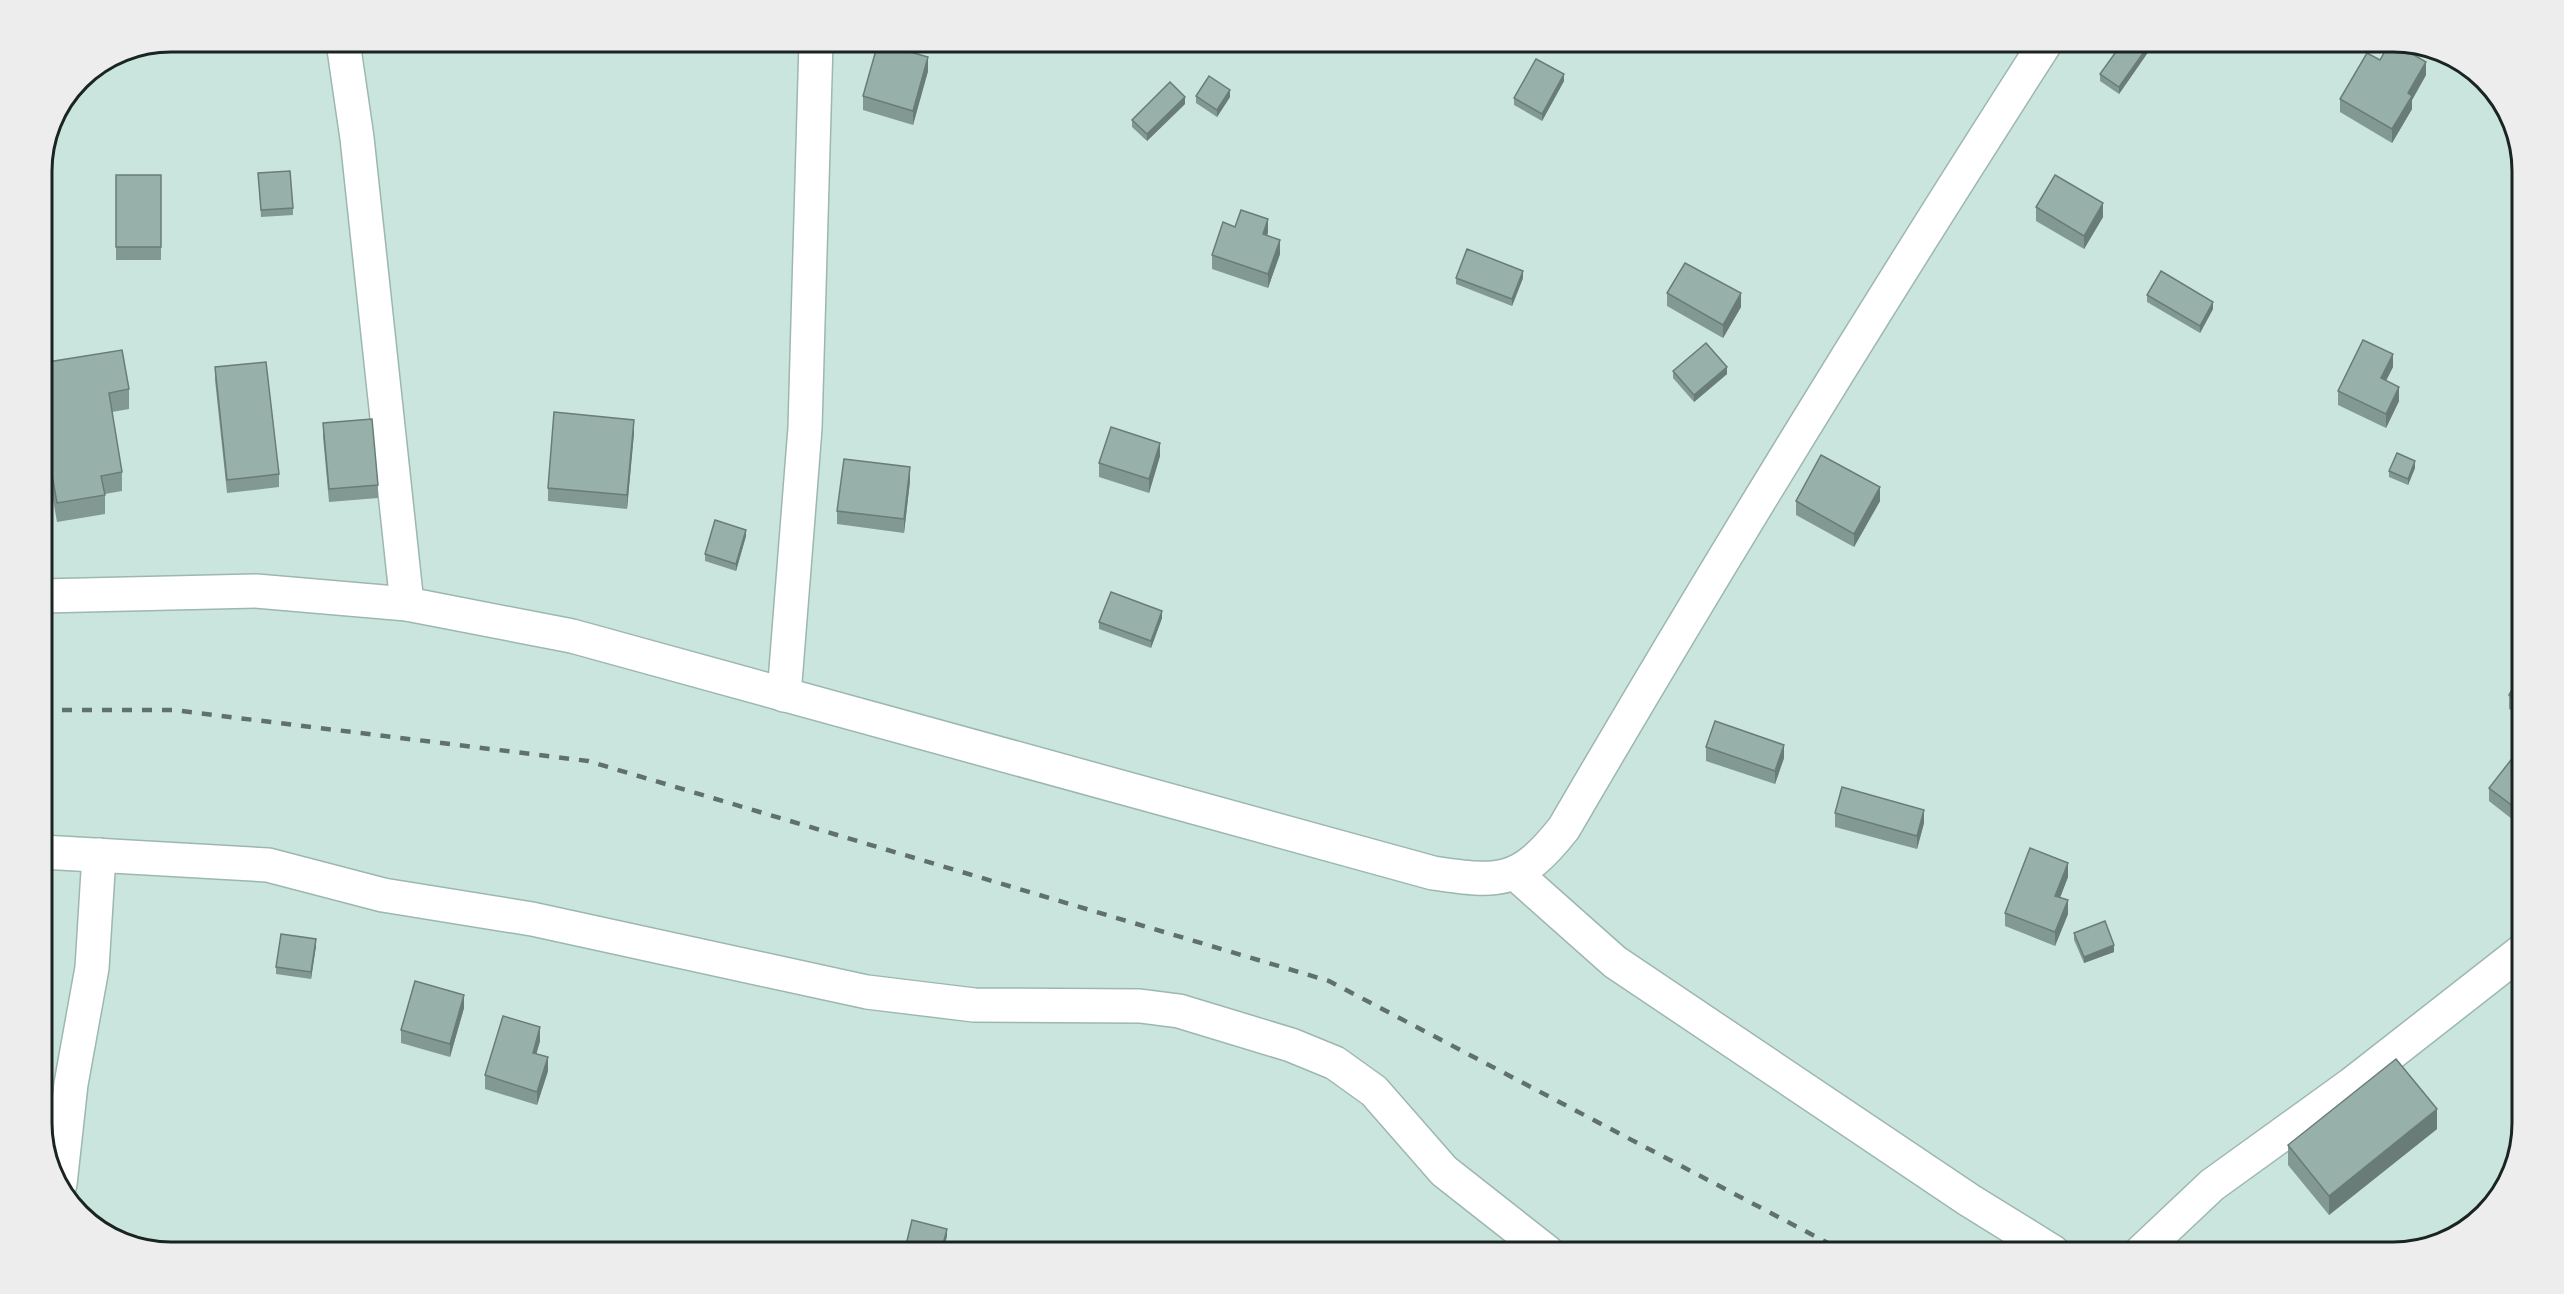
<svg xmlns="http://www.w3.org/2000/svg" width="2564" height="1294" font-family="'IBM Plex Sans',sans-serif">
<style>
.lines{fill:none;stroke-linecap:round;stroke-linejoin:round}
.minor-casing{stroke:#9db7b0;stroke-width:36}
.minor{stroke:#fff;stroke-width:33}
.rail{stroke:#60716c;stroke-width:4.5;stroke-dasharray:10 10;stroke-linecap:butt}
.wall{fill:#829892}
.shaded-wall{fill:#6a7c77}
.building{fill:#97b1aa;stroke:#6a7c77;stroke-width:1.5}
.rim{fill:none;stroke:#1a2421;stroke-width:3}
</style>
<rect width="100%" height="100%" fill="#cae5de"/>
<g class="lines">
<g class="minor-casing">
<g id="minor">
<path d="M 343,42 L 357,138 L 407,604"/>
<path d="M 42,596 L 256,591 L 407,604 L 572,636 L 1433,873 C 1500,883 1520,884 1564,828 C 1719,562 1880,301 2046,42"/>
<path d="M 784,695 L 805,428 L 816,42"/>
<path d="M 42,852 L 268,865 L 383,895 L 532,919 L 867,992 L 974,1005 L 1140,1006 L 1179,1011 L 1291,1045 L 1335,1063 L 1374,1091 L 1444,1171 L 1547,1252"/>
<path d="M 1516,874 L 1615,962 L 1969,1200 L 2053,1252"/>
<path d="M 60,1184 L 71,1084 L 92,968 L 99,855"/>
<path d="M 2141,1252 L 2212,1185 L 2352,1084 L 2522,951"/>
</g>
</g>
<use href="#minor" class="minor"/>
<path class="rail" d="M 42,710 L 173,710 L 588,761 L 1329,981 L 1845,1252"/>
</g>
<g class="wall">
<path d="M 2151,48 L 2119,94 L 2100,81 L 2100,74 Z"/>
<path d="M 2380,60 L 2426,75 L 2412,100 L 2412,109 L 2392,143 L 2340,112 L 2340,99 Z"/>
<path d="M 928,71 L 913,125 L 863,110 L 863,96 Z"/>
<path d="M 1564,81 L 1542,121 L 1514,105 L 1514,98 Z"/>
<path d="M 1196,96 L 1230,97 L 1217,117 L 1196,103 Z"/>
<path d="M 1185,104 L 1147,141 L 1132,127 L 1132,120 Z"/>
<path d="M 258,173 L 293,208 L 293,215 L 261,217 Z"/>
<rect x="116" y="175" width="45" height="85"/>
<path d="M 2036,207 L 2103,217 L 2084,249 L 2036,221 Z"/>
<path d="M 1235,227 L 1268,232 L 1267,236 L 1280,254 L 1268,288 L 1212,269 L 1212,255 Z"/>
<path d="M 1456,278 L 1523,278 L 1512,306 L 1456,284 Z"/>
<path d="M 1667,293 L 1741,307 L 1723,338 L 1667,306 Z"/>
<path d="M 2147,295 L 2213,309 L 2200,333 L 2147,302 Z"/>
<path d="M 42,363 L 129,389 L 129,409 L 112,412 L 122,472 L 122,491 L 105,494 L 105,514 L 57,522 L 42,438 Z"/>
<path d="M 215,367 L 279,474 L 279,487 L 227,493 L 215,380 Z"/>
<path d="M 2393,367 L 2386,380 L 2399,401 L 2386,428 L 2338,405 L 2338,391 Z"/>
<path d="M 1673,371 L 1727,374 L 1694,402 L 1673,378 Z"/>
<path d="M 323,423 L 378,485 L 378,498 L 329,502 L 323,437 Z"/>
<path d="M 634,433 L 627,509 L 548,501 L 548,488 Z"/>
<path d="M 1160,456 L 1149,493 L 1099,477 L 1099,463 Z"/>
<path d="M 2415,468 L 2408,485 L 2389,477 L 2389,471 Z"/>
<path d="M 910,481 L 904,533 L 837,524 L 837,511 Z"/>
<path d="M 1796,501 L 1880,501 L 1854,547 L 1796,515 Z"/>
<path d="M 746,536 L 736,571 L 705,561 L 705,554 Z"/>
<path d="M 1162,618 L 1151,648 L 1099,629 L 1099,622 Z"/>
<path d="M 2522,672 L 2522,716 L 2509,709 L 2509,695 Z"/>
<path d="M 1706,747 L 1784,758 L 1775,784 L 1706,761 Z"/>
<path d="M 2522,755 L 2522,827 L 2489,801 L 2489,788 Z"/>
<path d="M 1835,813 L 1924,823 L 1917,849 L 1835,827 Z"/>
<path d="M 2068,877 L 2060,898 L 2068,914 L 2055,946 L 2005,926 L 2005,913 Z"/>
<path d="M 2074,933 L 2114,952 L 2084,963 L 2074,940 Z"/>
<path d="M 316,946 L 311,979 L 276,974 L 276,967 Z"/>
<path d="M 464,1008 L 450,1057 L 401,1043 L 401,1030 Z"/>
<path d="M 540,1041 L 536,1054 L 548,1071 L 537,1105 L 485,1089 L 485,1075 Z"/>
<path d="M 2437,1129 L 2329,1215 L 2288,1165 L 2288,1145 Z"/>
<path d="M 947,1236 L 943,1252 L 906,1252 L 906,1245 Z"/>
</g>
<g class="shaded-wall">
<path d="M 2151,42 L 2151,48 L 2119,94 L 2119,87 Z"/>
<path d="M 928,57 L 928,71 L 913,125 L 913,111 Z"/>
<path d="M 2426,62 L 2426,75 L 2412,100 L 2412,109 L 2392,143 L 2392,129 L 2408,93 Z"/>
<path d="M 1564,74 L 1564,81 L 1542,121 L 1542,114 Z"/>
<path d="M 1230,90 L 1230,97 L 1217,117 L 1217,110 Z"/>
<path d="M 1185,97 L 1185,104 L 1147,141 L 1147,134 Z"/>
<path d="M 2103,203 L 2103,217 L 2084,249 L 2084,236 Z"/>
<path d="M 1268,219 L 1268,232 L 1263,248 L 1263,234 Z"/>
<path d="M 1280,240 L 1280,254 L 1268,288 L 1268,274 Z"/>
<path d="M 1523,271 L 1523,278 L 1512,306 L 1512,299 Z"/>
<path d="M 1741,293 L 1741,307 L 1723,338 L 1723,325 Z"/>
<path d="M 2213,302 L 2213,309 L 2200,333 L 2200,326 Z"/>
<path d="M 2393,354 L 2393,367 L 2381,391 L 2381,378 Z"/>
<path d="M 1727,367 L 1727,374 L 1694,402 L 1694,395 Z"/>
<path d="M 2399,387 L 2399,401 L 2386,428 L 2386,414 Z"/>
<path d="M 634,420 L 634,433 L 627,509 L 627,495 Z"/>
<path d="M 1160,443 L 1160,456 L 1149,493 L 1149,479 Z"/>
<path d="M 2415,461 L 2415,468 L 2408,485 L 2408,479 Z"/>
<path d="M 910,467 L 910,481 L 904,533 L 904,519 Z"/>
<path d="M 1880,487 L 1880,501 L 1854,547 L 1854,534 Z"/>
<path d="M 746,530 L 746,536 L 736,571 L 736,564 Z"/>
<path d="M 1162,611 L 1162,618 L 1151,648 L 1151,641 Z"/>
<path d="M 1784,745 L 1784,758 L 1775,784 L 1775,771 Z"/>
<path d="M 1924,810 L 1924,823 L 1917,849 L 1917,836 Z"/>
<path d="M 2068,863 L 2068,877 L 2055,910 L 2055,896 Z"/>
<path d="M 2068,900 L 2068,914 L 2055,946 L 2055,932 Z"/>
<path d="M 316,939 L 316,946 L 311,979 L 311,972 Z"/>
<path d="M 2114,945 L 2114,952 L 2084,963 L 2084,957 Z"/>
<path d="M 464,995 L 464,1008 L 450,1057 L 450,1044 Z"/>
<path d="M 540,1027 L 540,1041 L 533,1066 L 533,1053 Z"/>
<path d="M 548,1057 L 548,1071 L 537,1105 L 537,1092 Z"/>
<path d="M 2437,1109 L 2437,1129 L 2329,1215 L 2329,1196 Z"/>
<path d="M 947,1229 L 947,1236 L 943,1252 L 941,1252 Z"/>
</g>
<g class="building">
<path d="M 2123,42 L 2151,42 L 2119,87 L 2100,74 Z"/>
<path d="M 2390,42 L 2392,42 L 2426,62 L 2408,93 L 2412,96 L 2392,129 L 2340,99 L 2367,53 L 2380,60 Z"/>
<path d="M 878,43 L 928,57 L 913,111 L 863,96 Z"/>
<path d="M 1536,59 L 1564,74 L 1542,114 L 1514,98 Z"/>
<path d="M 1209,76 L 1230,90 L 1217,110 L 1196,96 Z"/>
<path d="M 1170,82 L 1185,97 L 1147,134 L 1132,120 Z"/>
<path d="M 290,171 L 293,208 L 261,210 L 258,173 Z"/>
<rect x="116" y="175" width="45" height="72"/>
<path d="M 2055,175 L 2103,203 L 2084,236 L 2036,207 Z"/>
<path d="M 1241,210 L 1268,219 L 1263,234 L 1280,240 L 1268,274 L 1212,255 L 1223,222 L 1235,227 Z"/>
<path d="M 1467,249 L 1523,271 L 1512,299 L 1456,278 Z"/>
<path d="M 1685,263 L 1741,293 L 1723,325 L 1667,293 Z"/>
<path d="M 2161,271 L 2213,302 L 2200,326 L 2147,295 Z"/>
<path d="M 2363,340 L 2393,354 L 2381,378 L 2399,387 L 2386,414 L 2338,391 Z"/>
<path d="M 1706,343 L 1727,367 L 1694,395 L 1673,371 Z"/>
<path d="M 122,350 L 129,389 L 109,393 L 122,472 L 101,476 L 105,495 L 57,503 L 42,418 L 42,363 Z"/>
<path d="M 266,362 L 279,474 L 227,480 L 215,367 Z"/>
<path d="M 554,412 L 634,420 L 627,495 L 548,488 Z"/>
<path d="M 372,419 L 378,485 L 329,489 L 323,423 Z"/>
<path d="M 1111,427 L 1160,443 L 1149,479 L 1099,463 Z"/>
<path d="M 2397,453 L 2415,461 L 2408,479 L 2389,471 Z"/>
<path d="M 1821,455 L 1880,487 L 1854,534 L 1796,501 Z"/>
<path d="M 844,459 L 910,467 L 904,519 L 837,511 Z"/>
<path d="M 715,520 L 746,530 L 736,564 L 705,554 Z"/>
<path d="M 1111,592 L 1162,611 L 1151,641 L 1099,622 Z"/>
<path d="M 2522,672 L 2522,703 L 2509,695 Z"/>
<path d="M 1715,721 L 1784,745 L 1775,771 L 1706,747 Z"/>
<path d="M 2518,751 L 2522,755 L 2522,813 L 2489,788 Z"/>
<path d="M 1842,787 L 1924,810 L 1917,836 L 1835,813 Z"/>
<path d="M 2030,848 L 2068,863 L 2055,896 L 2068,900 L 2055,932 L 2005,913 Z"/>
<path d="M 2105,921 L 2114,945 L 2084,957 L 2074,933 Z"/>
<path d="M 281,934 L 316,939 L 311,972 L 276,967 Z"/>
<path d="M 415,981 L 464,995 L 450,1044 L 401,1030 Z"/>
<path d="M 503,1016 L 540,1027 L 533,1053 L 548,1057 L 537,1092 L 485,1075 Z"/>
<path d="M 2396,1059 L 2437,1109 L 2329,1196 L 2288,1145 Z"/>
<path d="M 912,1220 L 947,1229 L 941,1252 L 934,1252 L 906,1245 Z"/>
</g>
<path d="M0 0H2564V1294H0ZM171 52H2393A119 119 0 0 1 2512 171V1123A119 119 0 0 1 2393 1242H171A119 119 0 0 1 52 1123V171A119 119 0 0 1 171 52Z" fill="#ededed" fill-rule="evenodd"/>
<path class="rim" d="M171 52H2393A119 119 0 0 1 2512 171V1123A119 119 0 0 1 2393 1242H171A119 119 0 0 1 52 1123V171A119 119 0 0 1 171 52Z"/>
</svg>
